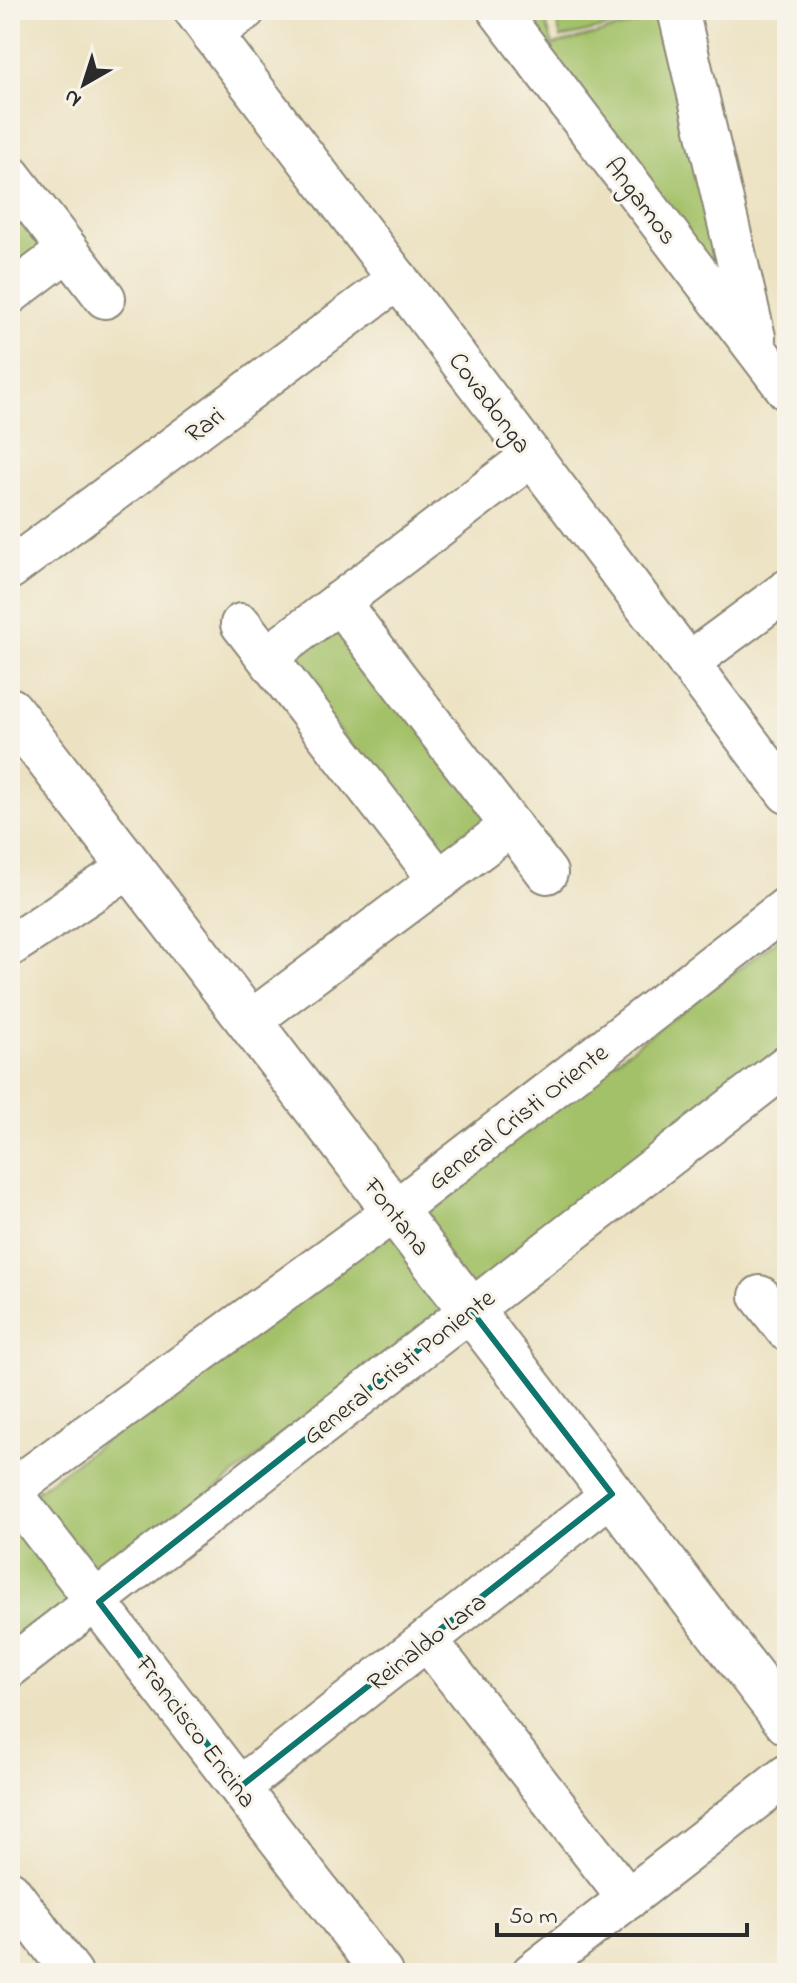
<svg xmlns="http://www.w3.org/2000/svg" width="797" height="1983" font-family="'Indie Flower',sans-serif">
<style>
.green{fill:#a3c168;stroke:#67764a;stroke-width:2}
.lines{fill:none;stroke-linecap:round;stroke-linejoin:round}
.street-casing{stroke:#8c8676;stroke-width:44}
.secondary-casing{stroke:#8c8676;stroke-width:48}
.street{stroke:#fff;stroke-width:40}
.secondary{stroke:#fff;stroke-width:44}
.marked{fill:none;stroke:#0f766e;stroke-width:6;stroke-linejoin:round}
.labels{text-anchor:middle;stroke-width:6;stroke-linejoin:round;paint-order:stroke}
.street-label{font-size:26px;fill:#2b2b2b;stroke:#f7f3e8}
</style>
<rect width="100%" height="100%" fill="#f7f3e8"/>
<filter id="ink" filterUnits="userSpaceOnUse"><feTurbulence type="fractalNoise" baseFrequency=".0125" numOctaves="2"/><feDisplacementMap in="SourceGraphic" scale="16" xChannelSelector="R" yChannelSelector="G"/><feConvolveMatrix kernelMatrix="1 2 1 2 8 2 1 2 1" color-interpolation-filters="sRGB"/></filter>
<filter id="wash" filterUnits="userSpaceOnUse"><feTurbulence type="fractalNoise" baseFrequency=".006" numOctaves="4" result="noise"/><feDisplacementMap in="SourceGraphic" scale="32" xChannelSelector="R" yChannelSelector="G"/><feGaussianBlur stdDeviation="1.8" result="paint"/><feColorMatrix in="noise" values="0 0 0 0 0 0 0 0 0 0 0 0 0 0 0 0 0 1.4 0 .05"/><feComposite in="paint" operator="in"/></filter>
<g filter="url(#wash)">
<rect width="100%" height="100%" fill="#ece2c2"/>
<g class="green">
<path d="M 508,10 L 542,10 L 553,45 L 667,16 L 740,317 Z"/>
<path d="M 553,10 L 652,10 L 654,16 L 561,38 Z"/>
<path d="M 10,199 L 50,252 L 10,280 Z"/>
<path d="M 338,619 L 493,822 L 439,862 L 283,657 Z"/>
<path d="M 787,933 L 787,1048 L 10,1648 L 10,1511 Z"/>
</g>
</g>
<g filter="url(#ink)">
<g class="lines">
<g class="street-casing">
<g id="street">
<path d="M 194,10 L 787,793"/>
<path d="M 498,10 L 787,390"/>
<path d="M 678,10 L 755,337"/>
<path d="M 212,34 L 245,10"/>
<path d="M 10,175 L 105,298"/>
<path d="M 10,294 L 68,250"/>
<path d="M 10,569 L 398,279"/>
<path d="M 339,602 L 547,873"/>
<path d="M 241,624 L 439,880"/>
<path d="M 267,657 L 532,456"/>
<path d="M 688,663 L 787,590"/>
<path d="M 10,946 L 130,867"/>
<path d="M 249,1022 L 511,826"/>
<path d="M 760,1296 L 787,1331"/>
<path d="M 10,1490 L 382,1973"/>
<path d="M 10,1491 L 393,1212 L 787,907"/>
<path d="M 427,1640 L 628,1899"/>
<path d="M 10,1667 L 787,1065"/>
<path d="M 240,1787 L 612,1494"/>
<path d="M 10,1891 L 72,1973"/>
<path d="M 532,1973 L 787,1775"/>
</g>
</g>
<g class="secondary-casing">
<path id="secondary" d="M 10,710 L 787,1722"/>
</g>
<use href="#street" class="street"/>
<use href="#secondary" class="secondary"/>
</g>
</g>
<path class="marked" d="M 470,1309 L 612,1494 L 240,1787 L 99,1602 Z"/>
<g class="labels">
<g class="street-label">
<text transform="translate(642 200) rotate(53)" y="9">Angamos</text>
<text transform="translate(491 402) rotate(53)" y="9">Covadonga</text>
<text transform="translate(204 424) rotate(-37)" y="9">Rari</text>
<text transform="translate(517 1116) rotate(-38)" y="9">General Cristi Oriente</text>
<text transform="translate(398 1216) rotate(52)" y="9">Fontana</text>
<text transform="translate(398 1366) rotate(-38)" y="9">General Cristi Poniente</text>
<text transform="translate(426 1641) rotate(-38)" y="9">Reinaldo Lara</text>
<text transform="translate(197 1731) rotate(53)" y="9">Francisco Encina</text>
</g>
</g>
<rect width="797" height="1983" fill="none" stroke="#f7f3e8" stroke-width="40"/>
<g transform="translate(84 84) rotate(219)" stroke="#f7f3e8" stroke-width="6" paint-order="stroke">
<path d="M0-6L14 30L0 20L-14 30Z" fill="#2b2b2b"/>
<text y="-12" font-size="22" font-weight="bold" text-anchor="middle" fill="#2b2b2b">N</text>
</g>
<path d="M497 1923v12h250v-12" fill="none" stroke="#2b2b2b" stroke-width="4"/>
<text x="509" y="1923" font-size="24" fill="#2b2b2b" stroke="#f7f3e8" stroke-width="6" paint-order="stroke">50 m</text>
</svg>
